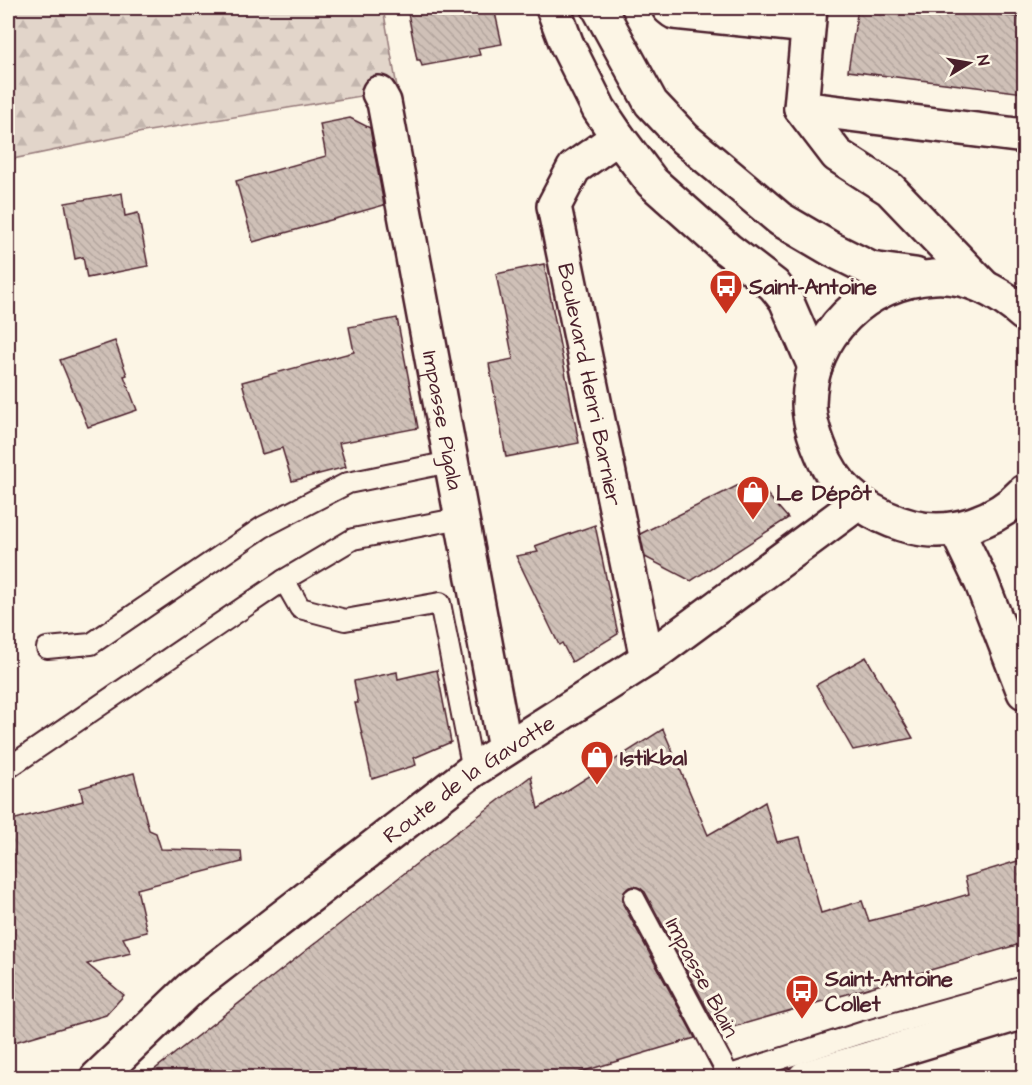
<svg xmlns="http://www.w3.org/2000/svg" width="1032" height="1085" font-family="'Architects Daughter',sans-serif">
<style>
.forest{fill:url(#forest-firs);stroke:#967a7a;stroke-width:1.5}
.building{fill:url(#building-back-hatch);stroke:#4a1f2b;stroke-width:1.5}
.lines{fill:none;stroke-linecap:round;stroke-linejoin:round}
.service-casing{stroke:#4a1f2b;stroke-width:24}
.minor-casing{stroke:#4a1f2b;stroke-width:38}
.tertiary-casing{stroke:#4a1f2b;stroke-width:38}
.secondary-casing{stroke:#4a1f2b;stroke-width:38}
.service{stroke:#fcf5e5;stroke-width:20}
.minor{stroke:#fcf5e5;stroke-width:33}
.tertiary{stroke:#fcf5e5;stroke-width:33}
.secondary{stroke:#fcf5e5;stroke-width:33}
.labels{text-anchor:middle;stroke-width:6;stroke-linejoin:round;paint-order:stroke}
.poi-label{font-size:22px;font-weight:bold;fill:#4a1f2b;stroke:#fcf5e5;text-anchor:start}
.street-label{font-size:22px;fill:#4a1f2b;stroke:#fcf5e5}
</style>
<defs>
<pattern id="forest-firs" width="22" height="20" patternUnits="userSpaceOnUse" patternTransform="scale(1.5)"><rect width="22" height="20" fill="#e2d5ca"/><path d="M5 1l3.5 6h-7zM16 11l3.5 6h-7z" fill="#c3b6ae"/></pattern>
<pattern id="building-back-hatch" width="6" height="6" patternUnits="userSpaceOnUse" patternTransform="scale(1.5)"><rect width="6" height="6" fill="#cfc0b7"/><path d="M-1 5l2 2M0 0l6 6M5-1l2 2" fill="none" stroke="#b3a59e"/></pattern>
</defs>
<rect width="100%" height="100%" fill="#fcf5e5"/>
<filter id="ink" filterUnits="userSpaceOnUse"><feTurbulence type="fractalNoise" baseFrequency=".0167" numOctaves="2"/><feDisplacementMap in="SourceGraphic" scale="12" xChannelSelector="R" yChannelSelector="G"/><feConvolveMatrix kernelMatrix="1 2 1 2 8 2 1 2 1" color-interpolation-filters="sRGB"/></filter>
<g filter="url(#ink)">
<path class="forest" d="M 8,8 L 383,8 L 397,87 L 379,93 L 143,132 L 8,160 Z"/>
<g class="building">
<path d="M 407,8 L 494,8 L 502,44 L 478,48 L 480,55 L 422,66 L 420,60 L 417,60 Z"/>
<path d="M 858,8 L 953,8 L 1024,18 L 1024,93 L 848,71 Z"/>
<path d="M 350,118 L 370,128 L 384,205 L 253,242 L 236,181 L 326,156 L 320,124 Z"/>
<path d="M 122,193 L 125,216 L 138,213 L 148,266 L 87,278 L 83,257 L 75,259 L 65,203 Z"/>
<path d="M 544,264 L 579,443 L 506,457 L 489,364 L 513,359 L 496,274 Z"/>
<path d="M 397,318 L 418,428 L 339,443 L 346,467 L 292,481 L 282,448 L 262,454 L 242,382 L 354,352 L 349,327 Z"/>
<path d="M 115,341 L 127,375 L 124,376 L 137,410 L 88,427 L 60,360 Z"/>
<path d="M 753,478 L 788,518 L 691,581 L 645,557 L 640,534 Z"/>
<path d="M 595,525 L 618,634 L 572,662 L 562,643 L 559,645 L 516,556 L 538,552 L 535,546 Z"/>
<path d="M 866,657 L 913,738 L 853,750 L 816,685 Z"/>
<path d="M 437,670 L 451,742 L 414,758 L 416,765 L 372,779 L 355,703 L 358,703 L 354,681 L 397,672 L 398,679 Z"/>
<path d="M 663,729 L 708,835 L 720,828 L 721,829 L 765,802 L 777,842 L 800,837 L 821,913 L 862,901 L 869,921 L 925,907 L 969,894 L 965,877 L 1024,859 L 1024,943 L 719,1031 L 645,892 L 640,888 L 634,886 L 628,888 L 624,892 L 623,904 L 695,1038 L 564,1077 L 145,1077 L 453,835 L 531,776 L 538,809 Z"/>
<path d="M 134,773 L 149,830 L 156,833 L 161,849 L 241,851 L 242,862 L 137,889 L 147,932 L 123,938 L 131,953 L 87,964 L 124,995 L 106,1015 L 8,1044 L 8,821 L 83,801 L 80,788 Z"/>
</g>
<g class="lines">
<g class="service-casing">
<g id="service">
<path d="M 284,580 L 353,539 L 461,518"/>
<path d="M 47,648 L 91,644 L 263,527 L 348,483 L 450,462"/>
<path d="M 8,768 L 284,580 L 300,608 L 345,620 L 440,603 L 473,770"/>
<path d="M 634,898 L 730,1078"/>
<path d="M 721,1078 L 864,1032 L 1024,987"/>
</g>
</g>
<g class="minor-casing">
<g id="minor">
<path d="M 669,8 L 674,12 L 808,26"/>
<path d="M 810,8 L 801,108 L 837,155 L 890,189 L 984,287"/>
<path id="s1" d="M 379,93 L 384,102 L 505,749"/>
<path d="M 801,108 L 1024,136"/>
<path id="s2" d="M 618,137 L 574,168 L 554,206 L 647,659"/>
</g>
</g>
<g class="tertiary-casing">
<g id="tertiary">
<path id="s3" d="M 97,1078 L 191,988 L 473,770 L 647,659 L 858,503"/>
<path d="M 805,1078 L 1024,1012"/>
</g>
</g>
<g class="secondary-casing">
<g id="secondary">
<path d="M 553,8 L 567,45 L 599,109 L 618,137 L 652,182 L 727,249 L 774,285 L 786,300 L 815,367"/>
<path d="M 599,8 L 651,103 L 685,139 L 780,219 L 833,250 L 871,269 L 915,275"/>
<path d="M 1024,314 C 1000,293 968,275 934,277 C 866,281 810,334 809,404 C 809,423 817,443 825,461 C 843,497 874,517 912,527 C 952,537 997,521 1024,492"/>
<path d="M 956,529 L 981,581 L 1024,692"/>
</g>
</g>
<use href="#service" class="service"/>
<use href="#minor" class="minor"/>
<use href="#tertiary" class="tertiary"/>
<use href="#secondary" class="secondary"/>
</g>
</g>
<defs>
<g id="bus-pin" transform="scale(1.725)"><path d="M0 17L-7.5 6A9.5 9.5 0 1 1 7.5 6Z" fill="#c8321e" stroke="#fcf5e5"/><path d="M-5-6H5V4H4V6H2V4H-2V6H-4V4H-5ZM-3.5-4V0h7V-4ZM-3.5 1.2v1.5H-2V1.2ZM2 1.2v1.5H3.5V1.2Z" fill="#fff"/></g>
<g id="shop-pin" transform="scale(1.725)"><path d="M0 17L-7.5 6A9.5 9.5 0 1 1 7.5 6Z" fill="#c8321e" stroke="#fcf5e5"/><path d="M-5-2.5h2.3a2.7 3.5 0 0 1 5.4 0H5L5.5 6h-11ZM-1.5-2.5h3a1.5 2.3 0 0 0-3 0Z" fill="#fff"/></g>
</defs>
<g fill-rule="evenodd">
<use href="#bus-pin" x="726" y="286"/>
<use href="#shop-pin" x="753" y="492"/>
<use href="#shop-pin" x="597" y="757"/>
<use href="#bus-pin" x="802" y="991"/>
</g>
<g class="labels">
<g class="poi-label">
<text x="749" y="294">Saint-Antoine</text>
<text x="776" y="500">Le Dépôt</text>
<text x="620" y="765">Istikbal</text>
<text x="825" y="986">Saint-Antoine<tspan x="825" dy="25">Collet</tspan></text>
</g>
<g class="street-label">
<text dy="8" stroke="none"><textPath href="#s2" startOffset="279">Boulevard Henri Barnier</textPath></text>
<text dy="8" stroke="none"><textPath href="#s1" startOffset="334">Impasse Pigala</textPath></text>
<text dy="8" stroke="none"><textPath href="#s3" startOffset="478">Route de la Gavotte</textPath></text>
<text transform="translate(703 977) rotate(62)" y="8">Impasse Blain</text>
</g>
</g>
<rect width="1032" height="1085" fill="none" stroke="#fcf5e5" stroke-width="30"/>
<rect x="15" y="15" width="1002" height="1055" fill="none" stroke="#4a1f2b" stroke-width="2" filter="url(#ink)"/>
<g transform="translate(969 63) rotate(79)" stroke="#fcf5e5" stroke-width="4.5" paint-order="stroke">
<path d="M0-4.5L10 22L0 15L-10 22Z" fill="#4a1f2b"/>
<text y="-9" font-size="16" font-weight="bold" text-anchor="middle" fill="#4a1f2b">N</text>
</g>
</svg>
